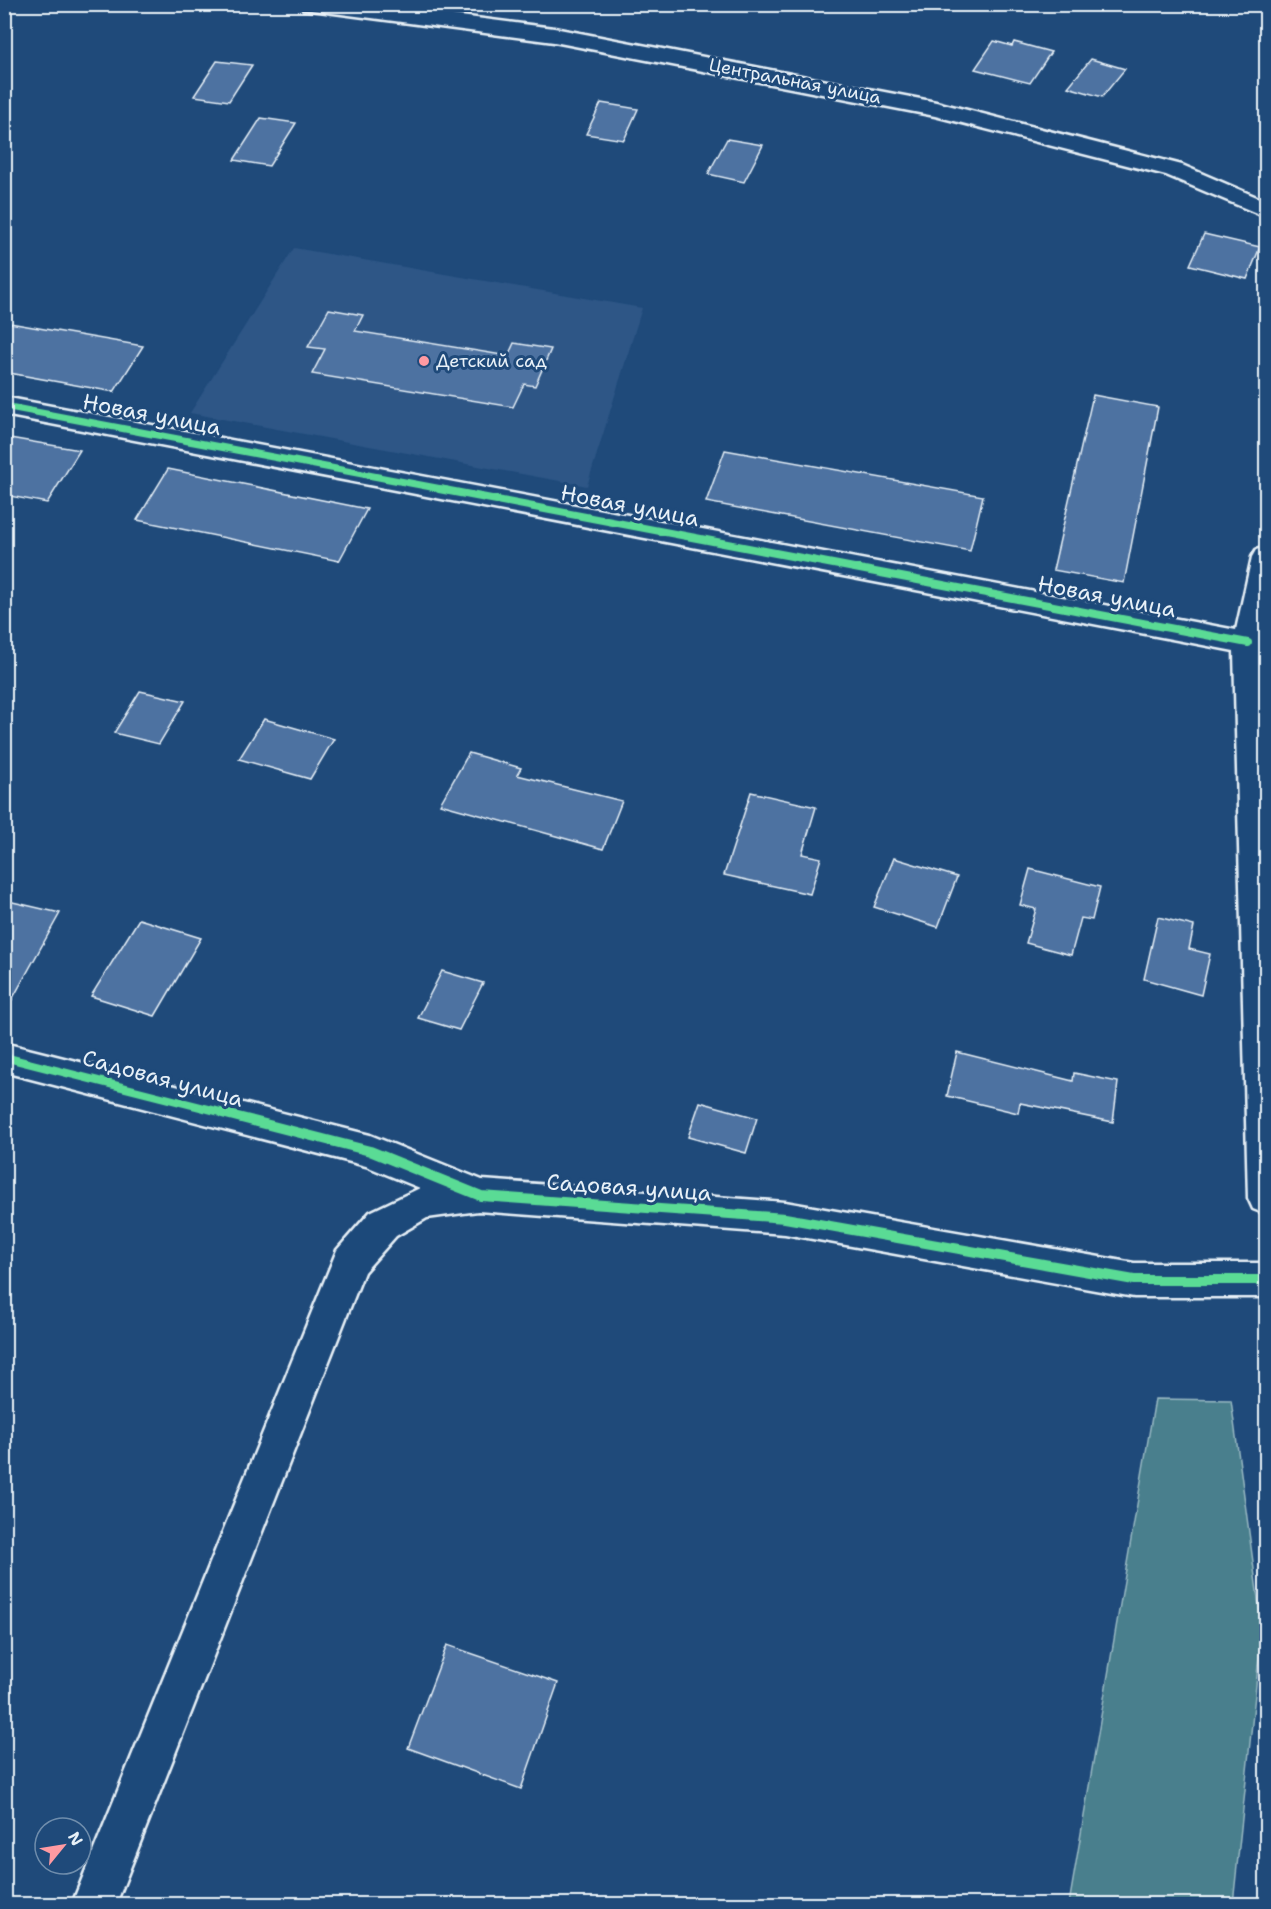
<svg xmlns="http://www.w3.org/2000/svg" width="1271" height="1909" font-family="'Shantell Sans',sans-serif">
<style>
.built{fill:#2d5686}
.green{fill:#497f8d;stroke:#98b8c2;stroke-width:1.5}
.building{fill:#4e72a1;stroke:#e8f1f8;stroke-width:1.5}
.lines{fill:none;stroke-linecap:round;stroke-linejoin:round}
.minor-casing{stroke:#e8f1f8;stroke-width:5}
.tertiary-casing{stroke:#e8f1f8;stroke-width:5}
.minor{fill:#1f4a7a;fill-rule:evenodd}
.tertiary{fill:#1f4a7a;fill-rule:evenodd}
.cycleway-far2-casing{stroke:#1f4a7a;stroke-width:10}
.cycleway-far1-casing{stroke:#1f4a7a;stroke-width:12}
.cycleway-casing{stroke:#1f4a7a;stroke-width:14}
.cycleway-far2{stroke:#5adb95;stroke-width:7}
.cycleway-far1{stroke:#5adb95;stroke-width:8}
.cycleway{stroke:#5adb95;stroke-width:10}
.poi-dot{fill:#ff9aa2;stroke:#1f4a7a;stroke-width:2}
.labels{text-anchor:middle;stroke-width:6;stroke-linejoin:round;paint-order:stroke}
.far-street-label{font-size:18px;fill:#e8f1f8;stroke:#1f4a7a}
.far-poi-label{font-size:18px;fill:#e8f1f8;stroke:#1f4a7a;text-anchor:start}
.street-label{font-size:22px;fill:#e8f1f8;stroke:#1f4a7a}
</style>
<rect width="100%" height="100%" fill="#1f4a7a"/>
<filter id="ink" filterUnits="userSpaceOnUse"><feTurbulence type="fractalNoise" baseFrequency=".0167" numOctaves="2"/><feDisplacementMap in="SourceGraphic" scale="12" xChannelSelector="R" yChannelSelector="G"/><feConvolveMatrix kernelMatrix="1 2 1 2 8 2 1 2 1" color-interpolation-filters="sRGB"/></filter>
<g filter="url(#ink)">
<path class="built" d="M 294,248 L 642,308 L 587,486 L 190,413 Z"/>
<path class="green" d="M 1155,1399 L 1231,1400 L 1262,1628 L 1233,1904 L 1069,1904 Z"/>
<g class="building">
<path d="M 994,41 L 1012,46 L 1014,42 L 1051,52 L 1030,83 L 975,69 Z"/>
<path d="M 1091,59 L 1125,69 L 1102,97 L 1068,87 Z"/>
<path d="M 217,61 L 252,65 L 229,101 L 194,96 Z"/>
<path d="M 601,103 L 638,109 L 624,140 L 586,134 Z"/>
<path d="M 261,118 L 296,123 L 269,166 L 234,160 Z"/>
<path d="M 727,139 L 763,145 L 744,182 L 708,174 Z"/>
<path d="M 1204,234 L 1260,247 L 1247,279 L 1190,265 Z"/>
<path d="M 329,309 L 363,315 L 355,331 L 508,356 L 514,343 L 551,349 L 535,386 L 524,384 L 513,407 L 312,374 L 325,349 L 308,347 Z"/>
<path d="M 4,322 L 143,346 L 114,392 L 4,372 Z"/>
<path d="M 1093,395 L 1158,407 L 1124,583 L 1053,570 Z"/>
<path d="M 4,437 L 80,450 L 47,503 L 4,495 Z"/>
<path d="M 725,450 L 983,496 L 970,551 L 706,502 Z"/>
<path d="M 168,469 L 367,509 L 339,561 L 137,520 Z"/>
<path d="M 140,691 L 185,701 L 159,744 L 114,733 Z"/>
<path d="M 264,719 L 334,739 L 310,779 L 239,759 Z"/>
<path d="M 469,753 L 521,768 L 517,775 L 622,801 L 603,849 L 440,804 Z"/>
<path d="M 751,792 L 816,807 L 802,854 L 821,858 L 810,894 L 724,875 Z"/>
<path d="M 894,858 L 957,877 L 938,927 L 874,907 Z"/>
<path d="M 1030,869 L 1100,887 L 1092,920 L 1081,918 L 1071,955 L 1026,943 L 1036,909 L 1020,905 Z"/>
<path d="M 4,900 L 60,913 L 4,1014 Z"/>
<path d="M 1158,917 L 1194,926 L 1189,949 L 1210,954 L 1201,995 L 1144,979 Z"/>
<path d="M 139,919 L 201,938 L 155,1016 L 91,996 Z"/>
<path d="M 442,971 L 483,983 L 459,1030 L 418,1018 Z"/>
<path d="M 957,1052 L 1073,1081 L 1074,1073 L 1118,1082 L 1113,1122 L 1020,1103 L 1018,1113 L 947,1096 Z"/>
<path d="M 700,1102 L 757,1118 L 746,1153 L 688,1137 Z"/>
<path d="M 447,1645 L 558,1683 L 521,1789 L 408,1748 Z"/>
</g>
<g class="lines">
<g class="minor-casing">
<g id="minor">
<path d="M 4,397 L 1236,630 L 1252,557 L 1256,550 L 1266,547 L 1266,624 L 1263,643 L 1266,751 L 1266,1214 L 1253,1209 L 1248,1198 L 1234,651 L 4,415 Z"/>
<path d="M 4,1043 L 370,1135 L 482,1180 L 785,1202 L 1134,1263 L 1266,1263 L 1266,1297 L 1134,1297 L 785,1234 L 478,1211 L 427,1218 L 396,1236 L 364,1272 L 116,1904 L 72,1904 L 337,1250 L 370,1212 L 420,1188 L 366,1166 L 4,1072 Z"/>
</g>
</g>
<g class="tertiary-casing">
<path id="tertiary" d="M 301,4 L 366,4 L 554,28 L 936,102 L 1182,165 L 1266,201 L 1266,217 L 1166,175 L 935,116 L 554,42 L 311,10 L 303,9 Z"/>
</g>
<use href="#minor" class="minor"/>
<use href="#tertiary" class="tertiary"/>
<g class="cycleway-far2-casing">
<path id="cycleway-far2" d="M 4,406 L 447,490"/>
</g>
<g class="cycleway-far1-casing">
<g id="cycleway-far1">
<path d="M 439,489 L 1248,643"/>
<path d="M 4,1057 L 228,1114"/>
</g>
</g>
<g class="cycleway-casing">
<path id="cycleway" d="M 222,1113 L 370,1151 L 481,1196 L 785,1218 L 1134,1280 L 1266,1280"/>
</g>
<use href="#cycleway-far2" class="cycleway-far2"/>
<use href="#cycleway-far1" class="cycleway-far1"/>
<use href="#cycleway" class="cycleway"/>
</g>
</g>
<circle class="poi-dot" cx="424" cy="361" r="6"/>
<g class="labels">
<g class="far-street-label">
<text transform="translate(795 81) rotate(11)" y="6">Центральная улица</text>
</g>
<g class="far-poi-label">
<text x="436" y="367">Детский сад</text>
</g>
<g class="street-label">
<text transform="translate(152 414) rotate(11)" y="8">Новая улица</text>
<text transform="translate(630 505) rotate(11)" y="8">Новая улица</text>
<text transform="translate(1107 596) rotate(11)" y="8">Новая улица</text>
<text transform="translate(163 1078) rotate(15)" y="8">Садовая улица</text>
<text transform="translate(629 1187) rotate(4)" y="8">Садовая улица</text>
</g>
</g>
<rect width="1271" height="1909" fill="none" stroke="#1f4a7a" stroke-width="24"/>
<rect x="12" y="12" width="1247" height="1885" fill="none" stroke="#e8f1f8" stroke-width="2" filter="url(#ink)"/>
<g transform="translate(63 1846) rotate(60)"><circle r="28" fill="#1f4a7a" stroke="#6f8dac" stroke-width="1.5"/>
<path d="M0-4.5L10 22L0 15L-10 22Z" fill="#ff9aa2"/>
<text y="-9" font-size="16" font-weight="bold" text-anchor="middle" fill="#e8f1f8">N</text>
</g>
</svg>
